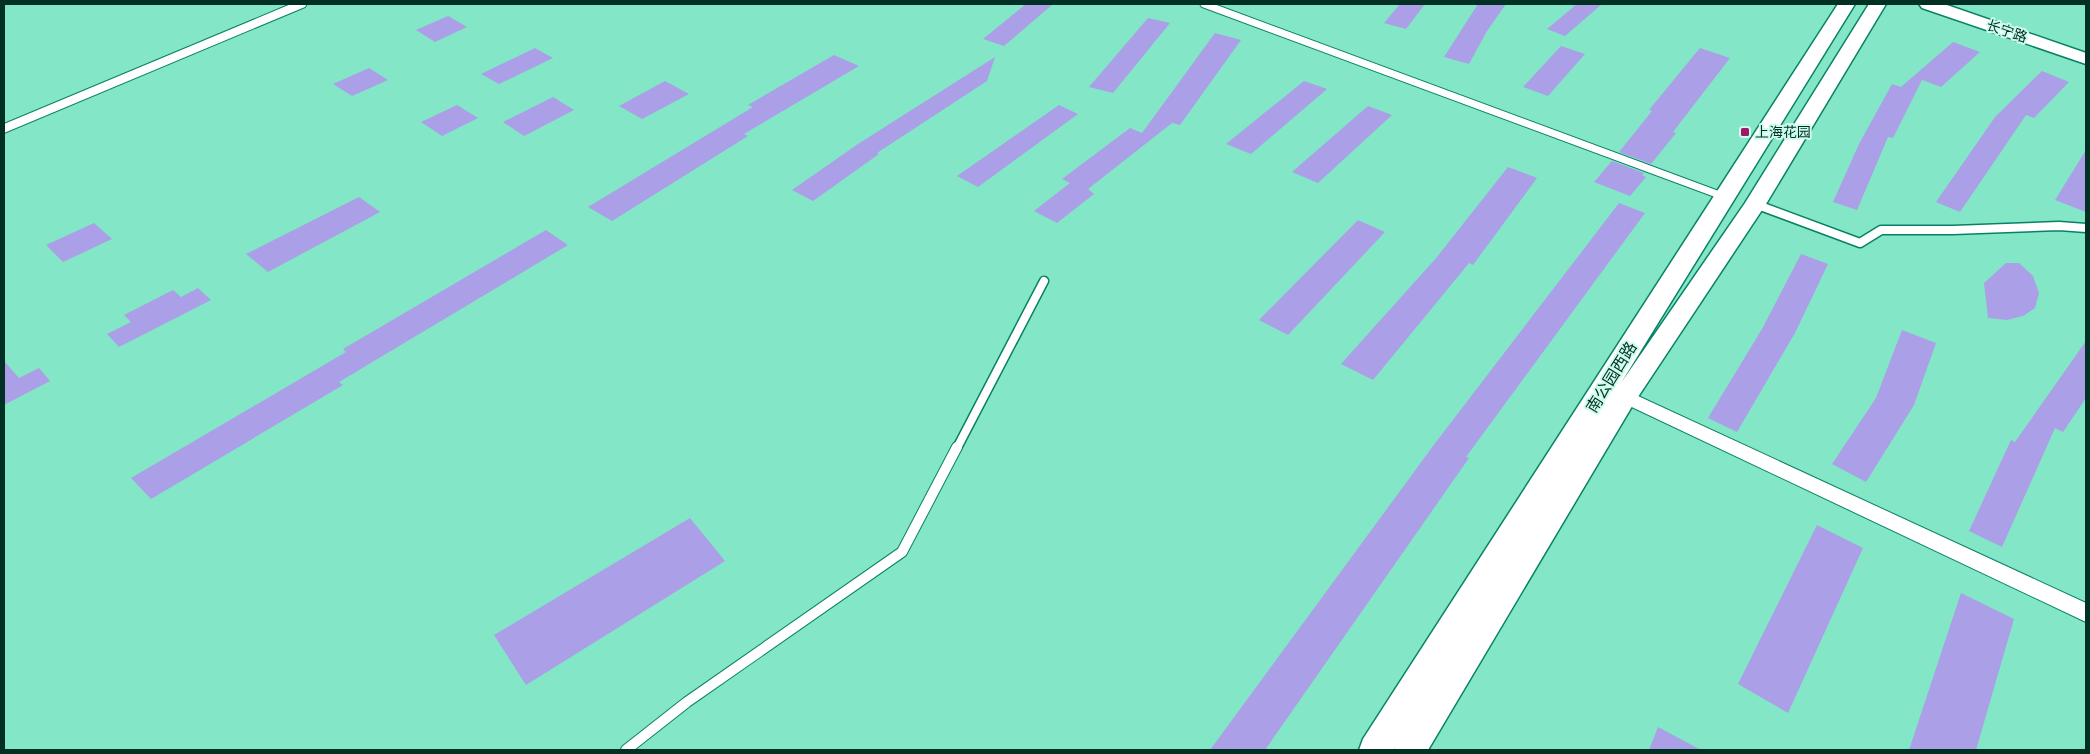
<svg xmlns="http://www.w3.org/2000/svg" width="2090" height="754" font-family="'PT Sans','Noto Sans SC',sans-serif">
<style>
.building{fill:#ab9fe8}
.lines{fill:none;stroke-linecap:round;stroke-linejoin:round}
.service-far2-casing{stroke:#078267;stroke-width:9}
.service-far1-casing{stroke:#078267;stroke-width:11}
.service-casing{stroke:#078267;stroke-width:12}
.minor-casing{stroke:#078267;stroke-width:2}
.secondary-casing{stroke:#078267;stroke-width:3}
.service-far2{stroke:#fff;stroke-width:7}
.service-far1{stroke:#fff;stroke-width:8}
.service{stroke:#fff;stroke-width:10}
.minor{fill:#fff;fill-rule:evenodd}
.secondary{fill:#fff;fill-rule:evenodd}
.poi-dot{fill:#9f1968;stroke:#cefcec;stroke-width:2}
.labels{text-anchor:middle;stroke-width:4;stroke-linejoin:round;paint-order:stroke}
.far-street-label{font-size:14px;fill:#033025;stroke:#cefcec}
.far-poi-label{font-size:14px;fill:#033025;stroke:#cefcec;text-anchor:start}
.street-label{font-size:16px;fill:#033025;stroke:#cefcec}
</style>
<rect width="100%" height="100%" fill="#83e6c6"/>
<g class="building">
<path d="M 1026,4 L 1053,4 L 1004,46 L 983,39 Z"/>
<path d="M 1400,4 L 1425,4 L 1406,29 L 1384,23 Z"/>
<path d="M 1478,4 L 1506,4 L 1487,31 L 1469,64 L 1444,57 Z"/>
<path d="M 1577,4 L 1602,4 L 1565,36 L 1547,29 Z"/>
<path d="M 448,16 L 467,27 L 435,42 L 416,30 Z"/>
<path d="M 1148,18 L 1170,23 L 1113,93 L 1089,87 Z"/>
<path d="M 1215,33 L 1241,40 L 1180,125 L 1172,123 L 1088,189 L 1094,194 L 1057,223 L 1034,211 L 1070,183 L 1062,179 L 1130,128 L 1142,133 Z"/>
<path d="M 1953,42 L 1980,52 L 1941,87 L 1922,80 L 1893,138 L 1888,137 L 1857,210 L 1833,202 L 1859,144 L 1892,84 L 1901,87 Z"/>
<path d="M 1561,46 L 1585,54 L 1548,96 L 1523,87 Z"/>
<path d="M 535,48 L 553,58 L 499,84 L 481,74 Z"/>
<path d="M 1700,48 L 1730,58 L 1673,132 L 1676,133 L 1651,164 L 1619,152 L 1652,111 L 1649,110 Z"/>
<path d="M 834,55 L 859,66 L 744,134 L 748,136 L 612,221 L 588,207 L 753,107 L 748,105 Z"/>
<path d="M 995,57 L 987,81 L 877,153 L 879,154 L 813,201 L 792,190 L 858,144 Z"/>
<path d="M 369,68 L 388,80 L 352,96 L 333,84 Z"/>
<path d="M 2042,71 L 2069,82 L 2034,118 L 2026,115 L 1960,212 L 1936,202 L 1995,117 Z"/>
<path d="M 665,81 L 689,94 L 642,119 L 619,106 Z"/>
<path d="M 1304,81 L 1327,89 L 1251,154 L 1226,144 Z"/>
<path d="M 553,97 L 574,110 L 524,136 L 503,122 Z"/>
<path d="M 457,105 L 478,118 L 442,136 L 421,122 Z"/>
<path d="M 1059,105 L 1078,114 L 978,187 L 957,176 Z"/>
<path d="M 1368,106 L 1392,115 L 1318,183 L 1292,172 Z"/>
<path d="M 2086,150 L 2086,212 L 2055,200 Z"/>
<path d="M 1612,161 L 1644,173 L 1642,175 L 1646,177 L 1630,196 L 1594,182 Z"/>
<path d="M 1508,167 L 1537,178 L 1473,265 L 1469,263 L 1373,380 L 1341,364 L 1437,257 Z"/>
<path d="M 359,197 L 380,212 L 268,272 L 246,254 Z"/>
<path d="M 1619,203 L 1645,213 L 1466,457 L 1469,458 L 1265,750 L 1210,750 L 1436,442 Z"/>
<path d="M 1358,220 L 1385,232 L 1288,335 L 1259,320 Z"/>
<path d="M 94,223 L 112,239 L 63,262 L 46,245 Z"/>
<path d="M 546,230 L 568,245 L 339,382 L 343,385 L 151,499 L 131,478 L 346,352 L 343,349 Z"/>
<path d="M 1801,254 L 1828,264 L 1795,333 L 1737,432 L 1708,418 L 1762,329 Z"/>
<path d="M 2006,263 L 2019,263 L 2033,276 L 2039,293 L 2035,308 L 2023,316 L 2007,320 L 1988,318 L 1984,283 Z"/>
<path d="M 198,288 L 211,300 L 119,347 L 107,334 L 131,322 L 124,315 L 173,290 L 181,297 Z"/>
<path d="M 1902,330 L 1936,343 L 1914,405 L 1866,482 L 1832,464 L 1876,398 Z"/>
<path d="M 2086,341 L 2086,398 L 2063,432 L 2055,428 L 2002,547 L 1969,531 L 2011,440 L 2015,442 Z"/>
<path d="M 4,361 L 19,378 L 39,368 L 50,381 L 4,405 Z"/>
<path d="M 690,518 L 725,561 L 526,685 L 494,635 Z"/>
<path d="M 1817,525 L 1863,548 L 1788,713 L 1738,684 Z"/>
<path d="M 1961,593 L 2014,619 L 1976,750 L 1909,750 Z"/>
<path d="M 1658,727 L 1701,750 L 1649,750 Z"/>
</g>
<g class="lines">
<g class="service-far2-casing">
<path id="service-far2" d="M 1204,4 L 1725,197"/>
</g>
<g class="service-far1-casing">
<g id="service-far1">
<path d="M 1755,204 L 1860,243 L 1881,230 L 1953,230 L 2059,226 L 2086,228"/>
<path d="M 957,448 L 1044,281"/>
</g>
</g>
<g class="service-casing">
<path id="service" d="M 626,750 L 687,702 L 902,552 L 957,447"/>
</g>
<g class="minor-casing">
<g id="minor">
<path d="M 291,4 L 307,4 L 305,7 L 4,133 L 4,124 Z"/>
<path d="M 1625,390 L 2086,603 L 2086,622 L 1619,401 L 1616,396 L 1619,391 Z"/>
</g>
</g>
<g class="secondary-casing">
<g id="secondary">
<path d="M 1838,4 L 1855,4 L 1621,383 L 1745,203 L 1869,4 L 1886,4 L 1766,204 L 1634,403 L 1428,750 L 1394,750 L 1395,748 L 1393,750 L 1359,750 L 1363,739 Z"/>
<path d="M 1919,4 L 1944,4 L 2086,53 L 2086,64 L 1922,8 Z"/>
</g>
</g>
<use href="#service-far2" class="service-far2"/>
<use href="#service-far1" class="service-far1"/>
<use href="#service" class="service"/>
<use href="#minor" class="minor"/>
<use href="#secondary" class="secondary"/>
</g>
<rect class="poi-dot" x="1740" y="127" width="10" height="10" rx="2.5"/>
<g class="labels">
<g class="far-street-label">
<text transform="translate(2007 31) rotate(19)" y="5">长宁路</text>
</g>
<g class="far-poi-label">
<text x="1755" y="137">上海花园</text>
</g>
<g class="street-label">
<text transform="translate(1611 377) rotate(-58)" y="6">南公园西路</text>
</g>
</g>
<rect width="2090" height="754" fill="none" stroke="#033025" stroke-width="10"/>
</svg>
